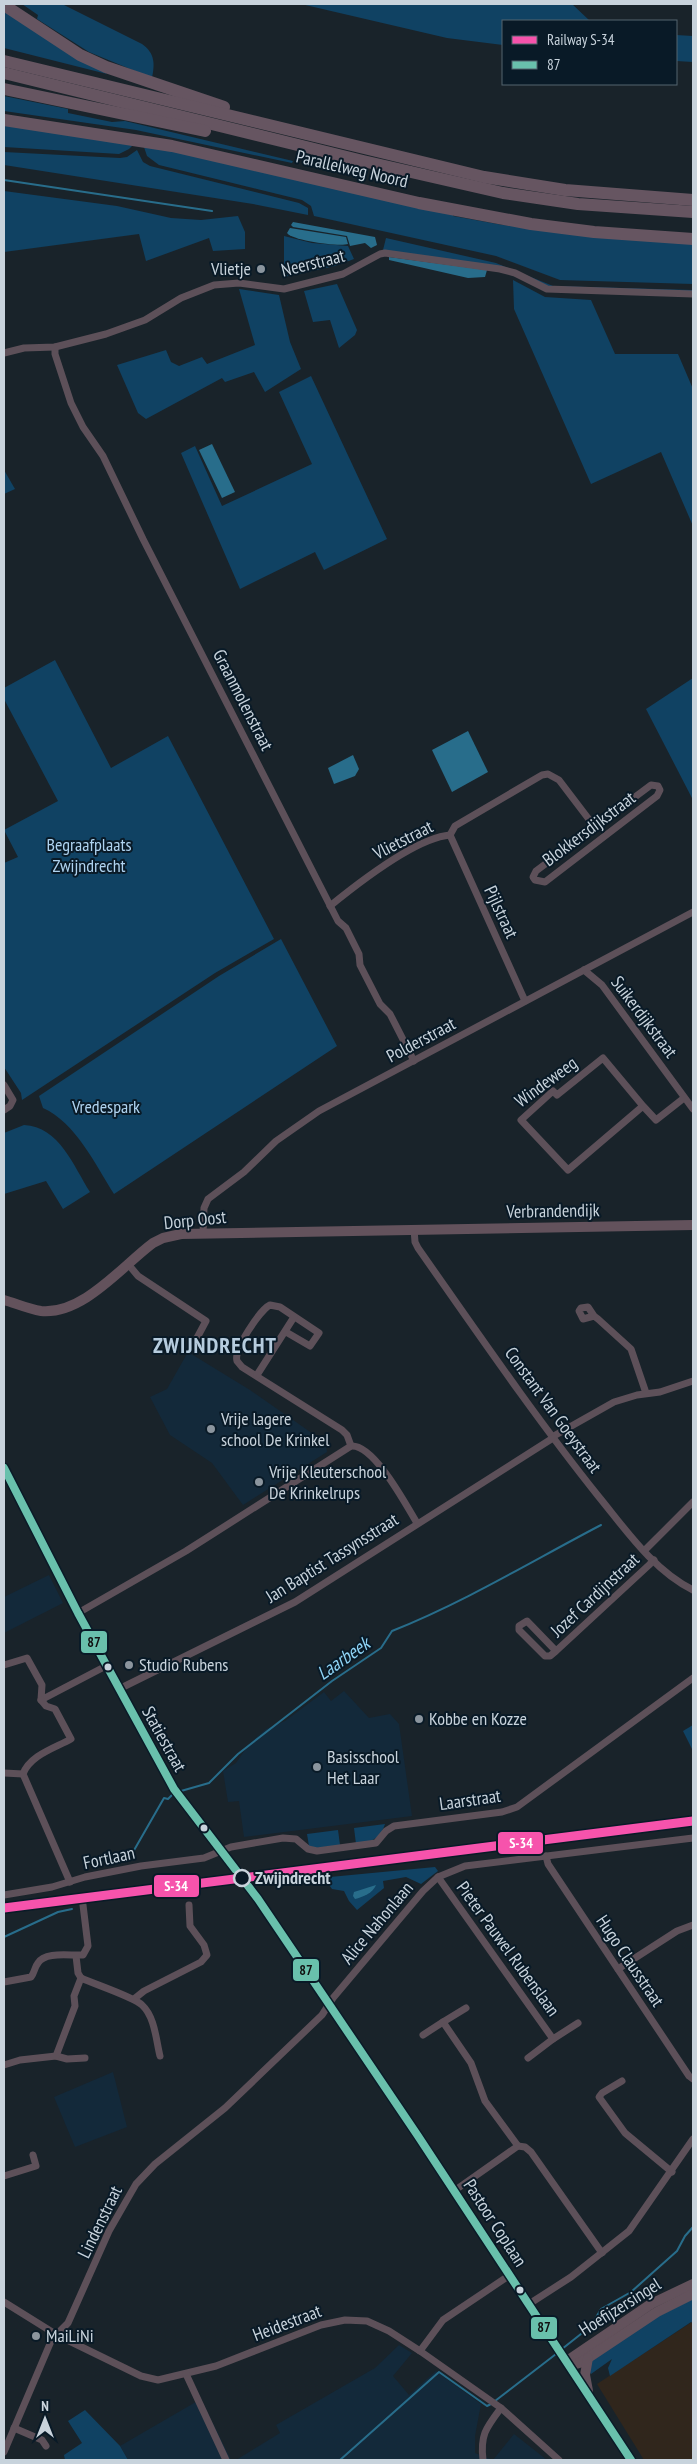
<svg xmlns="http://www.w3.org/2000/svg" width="697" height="2464" font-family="'PT Sans Narrow',sans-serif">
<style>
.built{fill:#13293a}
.industrial{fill:#30261c}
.green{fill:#104263}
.water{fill:#286d8b}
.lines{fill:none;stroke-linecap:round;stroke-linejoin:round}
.stream{stroke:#286d8b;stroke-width:2}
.street{stroke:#5d5059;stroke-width:7}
.secondary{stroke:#63525c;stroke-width:10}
.highway{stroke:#665561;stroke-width:12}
.bus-1-casing{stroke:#091a27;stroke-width:11}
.bus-1{stroke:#69c0ac;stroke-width:8}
.rail-1-casing{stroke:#091a27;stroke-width:12}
.rail-1{stroke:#f653ac;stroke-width:9}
.poi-dot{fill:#8b959e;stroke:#091a27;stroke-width:2}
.bus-dot{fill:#c8d3dc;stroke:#091a27;stroke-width:2}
.stop-dot{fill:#091a27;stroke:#c8d3dc;stroke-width:2.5}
.labels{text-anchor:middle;stroke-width:4;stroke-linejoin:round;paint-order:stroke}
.street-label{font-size:18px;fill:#c8d3dc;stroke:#091a27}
.poi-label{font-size:18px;fill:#c8d3dc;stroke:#091a27;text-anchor:start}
.park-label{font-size:18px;fill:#afd3f0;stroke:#091a27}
.stop-label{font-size:18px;font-weight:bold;fill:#c8d3dc;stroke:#091a27;text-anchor:start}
.water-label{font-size:19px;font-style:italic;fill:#8ed3f5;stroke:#091a27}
.district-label{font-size:22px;font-weight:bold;letter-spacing:1px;fill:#b6ccde;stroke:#091a27}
.line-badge{stroke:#091a27;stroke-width:2}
.badge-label{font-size:14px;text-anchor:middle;font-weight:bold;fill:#fff}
.pale-badge-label{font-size:14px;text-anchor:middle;font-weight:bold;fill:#111}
</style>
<rect width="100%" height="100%" fill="#19232a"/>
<g class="built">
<path d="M 188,1352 L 250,1390 L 326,1443 L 327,1452 L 243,1505 L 212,1463 L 170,1435 L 150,1397 L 167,1389 Z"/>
<path d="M 49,1575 L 63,1603 L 4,1633 L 4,1597 Z"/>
<path d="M 344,1691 L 369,1718 L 390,1714 L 399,1724 L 412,1816 L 244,1837 L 239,1801 L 228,1802 L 223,1771 L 236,1763 L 249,1744 L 266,1729 L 285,1721 L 324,1692 L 331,1701 Z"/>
<path d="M 113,2072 L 127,2127 L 75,2147 L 54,2097 Z"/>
<path d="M 399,2345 L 412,2353 L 393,2376 L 409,2395 L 436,2371 L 481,2404 L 475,2436 L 475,2453 L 493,2460 L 514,2434 L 547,2460 L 236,2460 L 280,2433 L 276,2425 L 375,2368 Z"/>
<path d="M 201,2399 L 231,2460 L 128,2460 L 120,2446 Z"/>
</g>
<path class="industrial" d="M 692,2322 L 693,2460 L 644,2460 L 597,2384 Z"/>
<g class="green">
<path d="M 22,4 L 62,4 L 142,44 C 155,53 155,64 152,78 L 89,52 L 37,19 L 38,15 Z"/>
<path d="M 301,4 L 572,4 L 590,21 L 503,21 L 503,45 L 447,38 Z"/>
<path d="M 4,8 L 107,74 L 4,48 Z"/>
<path d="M 676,35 L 693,36 L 693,62 L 676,61 Z"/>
<path d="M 4,96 L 68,109 L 68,113 L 112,122 L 125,121 L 293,161 L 292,163 L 136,130 L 4,111 Z"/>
<path d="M 4,124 L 136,142 L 129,149 L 119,154 L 4,147 Z"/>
<path d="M 143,144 L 453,214 L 453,216 L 503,225 L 693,241 L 693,284 L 560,280 L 496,256 L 314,216 L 311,206 L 302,200 L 159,165 L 147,156 Z"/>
<path d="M 137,150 L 143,162 L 150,166 L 299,203 L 308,208 L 308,215 L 253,204 L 4,165 L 4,152 L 120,158 L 127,157 Z"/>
<path d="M 4,191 L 117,206 L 171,218 L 201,220 L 238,216 L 245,232 L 245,249 L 213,251 L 209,238 L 146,261 L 139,234 L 4,252 Z"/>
<path d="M 284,236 L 312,243 L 348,246 L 354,259 L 335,266 L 284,277 Z"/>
<path d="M 386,238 L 496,263 L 553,286 L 693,290 L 693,292 L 552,288 L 517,272 L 383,250 Z"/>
<path d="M 513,280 L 545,297 L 591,300 L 615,354 L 678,354 L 693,389 L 693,526 L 661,452 L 591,484 L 514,309 Z"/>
<path d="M 337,284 L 357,330 L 355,335 L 339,348 L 330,320 L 313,322 L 304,291 Z"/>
<path d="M 239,289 L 279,295 L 290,342 L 301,369 L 265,392 L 254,372 L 225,382 L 222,378 L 146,419 L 138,413 L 117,365 L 166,350 L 171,362 L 179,366 L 202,357 L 207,364 L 255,345 Z"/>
<path d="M 311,376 L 387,539 L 324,570 L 315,552 L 240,589 L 181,453 L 195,446 L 222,506 L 312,464 L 279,392 Z"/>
<path d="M 4,470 L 15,489 L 4,494 Z"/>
<path d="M 55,660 L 111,768 L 168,736 L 274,939 L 215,973 L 22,1100 L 21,1093 L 4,1067 L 4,863 L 18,857 L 4,830 L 58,801 L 4,699 L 4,688 Z"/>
<path d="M 693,678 L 693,800 L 646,709 Z"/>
<path d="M 281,939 L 337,1046 L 114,1194 C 95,1164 76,1123 43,1108 L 39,1096 L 219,976 Z"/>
<path d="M 24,1125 C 59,1126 74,1167 90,1192 L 63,1209 L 46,1181 L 4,1194 L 4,1133 Z"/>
<path d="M 693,1725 L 693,1751 L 683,1731 Z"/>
<path d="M 385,1824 C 380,1839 371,1842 356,1844 L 354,1828 Z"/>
<path d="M 338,1830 L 340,1845 L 317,1848 L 309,1846 L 307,1834 Z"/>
<path d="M 435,1867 L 438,1871 L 421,1884 L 406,1877 L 383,1881 L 384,1888 L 357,1910 L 349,1901 L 344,1891 L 332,1889 L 327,1882 L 330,1877 Z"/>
<path d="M 693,2297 L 693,2323 L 691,2322 L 610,2376 L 608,2368 L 612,2359 L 591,2374 L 589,2371 L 591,2361 L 659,2315 Z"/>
<path d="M 85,2410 L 120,2446 L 128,2460 L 65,2460 L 64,2455 L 82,2443 L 68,2421 Z"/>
</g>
<g class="water">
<path d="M 293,222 L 375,237 L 377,245 L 371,248 L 365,243 L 350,246 L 347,236 L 293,227 L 291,225 Z"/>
<path d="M 290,228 L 346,237 L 348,244 C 340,247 293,241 287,233 Z"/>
<path d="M 389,257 L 487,270 L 485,277 L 468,278 L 389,260 Z"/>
<path d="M 212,444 L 235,492 L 222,498 L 199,450 Z"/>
<path d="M 468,731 L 488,772 L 452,792 L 432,750 Z"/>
<path d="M 353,755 L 359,769 L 355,776 L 334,784 L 328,768 Z"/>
<path d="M 376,1885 C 373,1893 363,1897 355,1899 L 353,1896 L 354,1892 Z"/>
</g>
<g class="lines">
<g class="stream">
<path d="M 4,180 L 212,211"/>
<path d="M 181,1791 L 209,1783 L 238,1754 L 332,1681 L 381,1648 L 392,1631 C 465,1602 532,1561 601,1525"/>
<path d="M 133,1852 L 164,1798 L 168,1799 L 172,1795"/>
<path d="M 4,1937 L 58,1912 L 72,1909"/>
<path d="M 562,2349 L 591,2326 L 601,2309 L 631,2292 L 677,2251 L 685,2236 L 693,2227"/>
<path d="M 495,2401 L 556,2354"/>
<path d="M 340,2460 L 439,2372 L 487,2406 L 491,2404"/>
</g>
<g class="street">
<path d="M 55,347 L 55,354 L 71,403 L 83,427 L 103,456 L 143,539 L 338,921 L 346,928 L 359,954 L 360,965 L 380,1004 L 390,1014 L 414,1061"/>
<path d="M 4,353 L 24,348 L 55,347 L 106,334 L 145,320 L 181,298 L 214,285 L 239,283 L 284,289 L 343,274 L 380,254 L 385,253 L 500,269 L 515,273 L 547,289 L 693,294"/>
<path d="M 651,785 L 658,786 L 660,790 L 657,796 L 545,882 L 535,880 L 533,877 L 536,871 Z"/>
<path d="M 450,835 L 455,826 L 542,775 L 548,774 L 559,780 L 594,826"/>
<path d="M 450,835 L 525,1001"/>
<path d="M 330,906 C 357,884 416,838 450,835"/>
<path d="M 584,970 L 602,985 L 693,1109"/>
<path d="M 4,1085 L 13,1100 L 10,1106 L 4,1110"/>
<path d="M 643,1106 L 603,1058 L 557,1095 L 553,1091 L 521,1120 L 568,1170 L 643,1106 L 656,1120 L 684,1098"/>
<path d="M 414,1229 L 415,1242 L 418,1248 C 477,1332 535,1417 599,1497 C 626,1530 654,1571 693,1590"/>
<path d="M 203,1234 L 204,1208 L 208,1199 L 244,1172 L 276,1141 L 319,1111 L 693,912"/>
<path d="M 128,1264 L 138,1276 L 206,1321 L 191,1349"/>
<path d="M 594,1316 L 588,1307 L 581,1308 L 579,1311 L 583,1319 L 594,1316 L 598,1319 L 631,1349 L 646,1393"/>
<path d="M 286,1332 L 310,1346 L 319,1333 L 280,1307 L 270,1305 C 260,1310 233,1350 237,1361 L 242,1367 L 342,1430 L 347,1435 L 351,1446"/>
<path d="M 257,1375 L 294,1317"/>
<path d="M 552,1437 L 614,1402 L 637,1395 L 660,1392 L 693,1381"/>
<path d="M 645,1550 L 693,1502"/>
<path d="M 78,1613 L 186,1551 L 351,1446 C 374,1444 406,1505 417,1523"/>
<path d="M 556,1651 L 527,1621 L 519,1626 L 519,1630 L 545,1656 L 550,1656 L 556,1651 L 649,1565 L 654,1560"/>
<path d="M 4,1665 L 27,1658 L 42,1685 L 41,1700 L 106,1666"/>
<path d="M 119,1689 L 295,1602 L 553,1438"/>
<path d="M 41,1700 L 46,1706 L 55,1709 L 71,1739 C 55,1748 30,1755 23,1774 L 70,1882"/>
<path d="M 4,1773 L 23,1774"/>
<path d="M 546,1856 L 548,1864 L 689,2076 L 693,2079"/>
<path d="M 438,1877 L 553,2039 L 578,2023"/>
<path d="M 4,1895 L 52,1887 L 85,1877 L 141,1866 L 204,1858 L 231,1847 L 283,1838 L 296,1839 L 308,1849 L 317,1851 L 376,1843 L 386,1831 L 394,1826 L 502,1812 L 517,1807 L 693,1678"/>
<path d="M 76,1956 L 78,1973 L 81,1978"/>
<path d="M 618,1969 L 677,1931 L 693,1925"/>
<path d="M 4,1982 L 31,1977 C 35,1972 34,1968 38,1963 C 45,1951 71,1956 83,1955 L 88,1946 L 83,1905"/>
<path d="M 134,1999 L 144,1991 L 201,1962 L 207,1955 L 204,1945 L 190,1926 L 189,1905"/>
<path d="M 466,2008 L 443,2022 L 471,2063 L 485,2101 L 518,2146"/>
<path d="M 423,2035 L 443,2022"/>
<path d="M 56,2056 L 67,2059 L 85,2058"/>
<path d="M 528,2058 L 553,2039"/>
<path d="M 4,2065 L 20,2060 L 56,2056 L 75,2006 L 74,1996 L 81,1978 C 94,1984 134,1997 142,2005 C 155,2017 156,2040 160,2056"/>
<path d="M 622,2081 L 602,2093 L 599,2097 L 625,2133 L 672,2172"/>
<path d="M 4,2176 L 36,2166 L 33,2155"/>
<path d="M 454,2191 L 518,2146 L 525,2147 L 531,2152 L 602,2253"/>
<path d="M 4,2302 L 57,2335 L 141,2376 L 158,2380 L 216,2366 L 321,2325 L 345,2320 L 367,2321 L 389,2331 L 420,2351 L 501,2408 L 559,2460"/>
<path d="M 529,2304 L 571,2277 L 629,2231 L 693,2139"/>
<path d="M 420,2351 L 443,2320 L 510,2275"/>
<path d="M 186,2374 L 226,2460"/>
<path d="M 14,2428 L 42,2440 L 46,2446"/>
<path d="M 4,2452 L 52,2339 L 68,2323 L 109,2231 L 136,2184 L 155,2164 L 225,2108 L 322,2015 L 333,1998 L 423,1891 L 438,1877 L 465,1866 L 693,1838"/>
<path d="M 483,2460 C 480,2435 486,2428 501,2408"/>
</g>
<g class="secondary">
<path d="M 4,1300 C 15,1303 28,1309 41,1311 C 83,1315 122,1266 153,1243 L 163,1238 L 181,1234 L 693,1225"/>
<path d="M 4,1468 L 78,1613 L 174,1789 L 258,1899 L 418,2136 L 631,2460"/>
<path d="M 567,2361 L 651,2304 L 693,2284"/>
<path d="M 570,2366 L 582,2362 L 657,2312 L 693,2294"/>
<path d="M 588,2391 L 585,2375 L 588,2358"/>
</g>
<g class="highway">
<path d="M 4,5 L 80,55 L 106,67 L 224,107"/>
<path d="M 4,61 L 484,177 L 565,190 L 693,200"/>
<path d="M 4,73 L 363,161 L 503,193 L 578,204 L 693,212"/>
<path d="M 4,89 L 205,131"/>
<path d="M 4,120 L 172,146 L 419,203 L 531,224 L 594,232 L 693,239"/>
</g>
<g class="bus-1-casing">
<path id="bus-1" d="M 4,1468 L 78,1613 L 174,1789 L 258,1899 L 418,2136 L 631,2460"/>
</g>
<use href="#bus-1" class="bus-1"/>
<g class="rail-1-casing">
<path id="rail-1" d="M 4,1908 L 693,1821"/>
</g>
<use href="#rail-1" class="rail-1"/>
</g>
<g class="poi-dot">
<circle cx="261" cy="269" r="5"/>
<circle cx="211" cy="1429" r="5"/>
<circle cx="259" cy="1482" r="5"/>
<circle cx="129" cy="1665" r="5"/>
<circle cx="419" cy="1719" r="5"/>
<circle cx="317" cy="1767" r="5"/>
<circle cx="36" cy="2336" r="5"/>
</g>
<g class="bus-dot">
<circle cx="108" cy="1667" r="4.5"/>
<circle cx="204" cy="1828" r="4.5"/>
<circle cx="520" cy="2290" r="4.5"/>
</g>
<circle class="stop-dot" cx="242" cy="1878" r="8"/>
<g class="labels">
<g class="street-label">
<text transform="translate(352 169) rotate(13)" y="6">Parallelweg Noord</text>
<text transform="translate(313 263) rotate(-14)" y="6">Neerstraat</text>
<text transform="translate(243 700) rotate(63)" y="6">Graanmolenstraat</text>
<text transform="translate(589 829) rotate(-37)" y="6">Blokkersdijkstraat</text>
<text transform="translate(403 840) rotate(-27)" y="6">Vlietstraat</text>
<text transform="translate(501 912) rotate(65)" y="6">Pijlstraat</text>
<text transform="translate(644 1017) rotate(53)" y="6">Suikerdijkstraat</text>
<text transform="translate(421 1040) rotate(-28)" y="6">Polderstraat</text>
<text transform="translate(546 1082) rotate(-36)" y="6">Windeweeg</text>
<text transform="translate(553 1211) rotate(-1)" y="6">Verbrandendijk</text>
<text transform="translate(195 1220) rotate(-6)" y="6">Dorp Oost</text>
<text transform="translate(553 1410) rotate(54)" y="6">Constant Van Goeystraat</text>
<text transform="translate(332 1558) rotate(-32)" y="6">Jan Baptist Tassynsstraat</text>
<text transform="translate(595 1595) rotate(-43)" y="6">Jozef Cardijnstraat</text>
<text transform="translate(164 1739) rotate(61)" y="6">Statiestraat</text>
<text transform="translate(470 1800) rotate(-8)" y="6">Laarstraat</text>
<text transform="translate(109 1858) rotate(-12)" y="6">Fortlaan</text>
<text transform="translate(377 1923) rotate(-50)" y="6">Alice Nahonlaan</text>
<text transform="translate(508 1949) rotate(54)" y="6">Pieter Pauwel Rubenslaan</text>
<text transform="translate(630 1961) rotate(56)" y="6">Hugo Clausstraat</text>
<text transform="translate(100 2222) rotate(-64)" y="6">Lindenstraat</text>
<text transform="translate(495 2223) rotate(57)" y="6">Pastoor Coplaan</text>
<text transform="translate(620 2307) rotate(-32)" y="6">Hoefijzersingel</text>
<text transform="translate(287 2323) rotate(-21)" y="6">Heidestraat</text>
</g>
<g class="poi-label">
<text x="251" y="275" text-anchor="end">Vlietje</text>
<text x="221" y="1425">Vrije lagere<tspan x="221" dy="21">school De Krinkel</tspan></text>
<text x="269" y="1478">Vrije Kleuterschool<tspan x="269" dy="21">De Krinkelrups</tspan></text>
<text x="139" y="1671">Studio Rubens</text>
<text x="429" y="1725">Kobbe en Kozze</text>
<text x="327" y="1763">Basisschool<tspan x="327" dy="21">Het Laar</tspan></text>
<text x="46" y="2342">MaiLiNi</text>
</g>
<g class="park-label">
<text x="89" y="851">Begraafplaats<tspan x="89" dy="21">Zwijndrecht</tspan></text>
<text x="106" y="1113">Vredespark</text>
</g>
<g class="stop-label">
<text x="255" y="1884">Zwijndrecht</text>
</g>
<g class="water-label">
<text transform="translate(343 1658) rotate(-35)" y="7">Laarbeek</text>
</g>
<g class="district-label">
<text x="215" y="1353">ZWIJNDRECHT</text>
</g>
</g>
<g class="line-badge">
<rect x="80" y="1630" width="28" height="24" rx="5" fill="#69c0ac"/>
<rect x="497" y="1831" width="47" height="24" rx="5" fill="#f653ac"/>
<rect x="153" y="1874" width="47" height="24" rx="5" fill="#f653ac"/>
<rect x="292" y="1958" width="28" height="24" rx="5" fill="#69c0ac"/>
<rect x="530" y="2316" width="28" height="24" rx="5" fill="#69c0ac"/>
</g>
<g class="badge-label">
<text x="521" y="1848">S-34</text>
<text x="176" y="1891">S-34</text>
</g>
<g class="pale-badge-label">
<text x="94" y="1647">87</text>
<text x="306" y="1975">87</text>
<text x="544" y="2332">87</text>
</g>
<rect width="697" height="2464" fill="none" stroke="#c8d3dc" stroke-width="10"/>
<rect x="502" y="20" width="175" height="65" fill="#091a27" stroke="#55646f"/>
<rect x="512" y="36" width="25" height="8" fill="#f653ac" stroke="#55646f"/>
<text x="547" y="45" font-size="15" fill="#c8d3dc">Railway S-34</text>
<rect x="512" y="61" width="25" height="8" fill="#69c0ac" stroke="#55646f"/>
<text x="547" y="70" font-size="15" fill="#c8d3dc">87</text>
<g transform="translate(45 2419)" stroke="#091a27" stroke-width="4" paint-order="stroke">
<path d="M0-4L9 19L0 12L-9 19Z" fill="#c8d3dc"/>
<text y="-8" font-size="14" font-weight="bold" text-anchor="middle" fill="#c8d3dc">N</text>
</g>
</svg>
